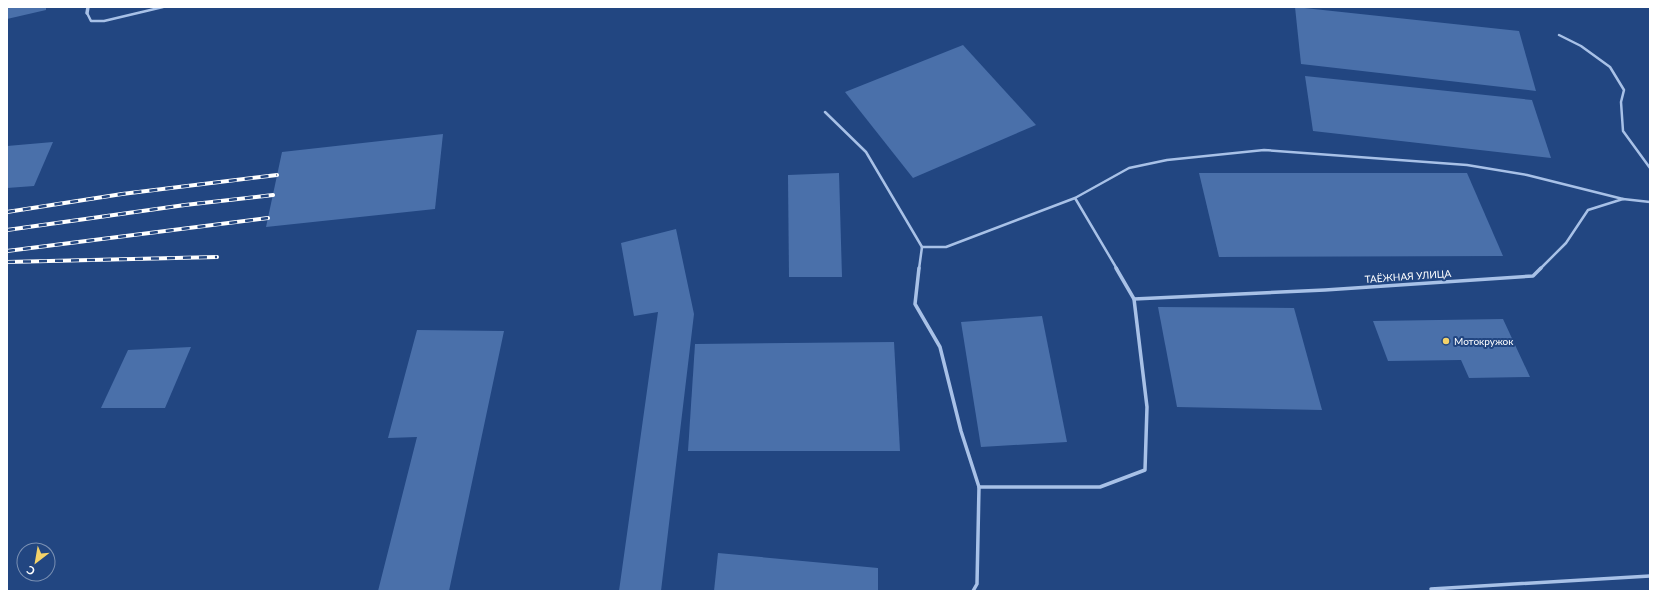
<svg xmlns="http://www.w3.org/2000/svg" width="1657" height="598" font-family="Lato,sans-serif">
<style>
.building{fill:#4a70aa}
.lines{fill:none;stroke-linecap:round;stroke-linejoin:round}
.lane-far1{stroke:#a8c1e7;stroke-width:2.5}
.lane{stroke:#a8c1e7;stroke-width:3.5}
.street{stroke:#a8c1e7;stroke-width:3.5}
.rail-casing{stroke:#fff;stroke-width:4}
.rail{stroke:#224681;stroke-width:2.5;stroke-dasharray:8;stroke-linecap:butt}
.poi-dot{fill:#f4d269;stroke:#224681;stroke-width:1.5}
.labels{text-anchor:middle;stroke-width:4;stroke-linejoin:round;paint-order:stroke}
.street-label{font-size:10px;fill:#fff;stroke:#224681}
.poi-label{font-size:10px;fill:#fff;stroke:#224681;text-anchor:start}
</style>
<rect width="100%" height="100%" fill="#224681"/>
<g class="building">
<path d="M 7,7 L 46,7 L 46,10 L 7,19 Z"/>
<path d="M 1295,7 L 1519,31 L 1536,91 L 1301,64 Z"/>
<path d="M 963,45 L 1036,125 L 913,178 L 845,92 Z"/>
<path d="M 1305,76 L 1532,100 L 1551,158 L 1313,131 Z"/>
<path d="M 443,134 L 435,209 L 266,227 L 282,152 Z"/>
<path d="M 53,142 L 34,186 L 7,188 L 7,146 Z"/>
<path d="M 839,173 L 842,277 L 789,277 L 788,175 Z"/>
<path d="M 1199,173 L 1467,173 L 1503,256 L 1219,257 Z"/>
<path d="M 676,229 L 694,314 L 661,591 L 619,591 L 658,312 L 634,316 L 621,243 Z"/>
<path d="M 1158,307 L 1294,308 L 1322,410 L 1177,407 Z"/>
<path d="M 1042,316 L 1067,442 L 981,447 L 961,322 Z"/>
<path d="M 1503,319 L 1530,377 L 1469,378 L 1461,360 L 1388,361 L 1373,321 Z"/>
<path d="M 417,330 L 504,331 L 449,591 L 378,591 L 417,437 L 388,438 Z"/>
<path d="M 894,342 L 900,451 L 688,451 L 695,344 Z"/>
<path d="M 191,347 L 165,408 L 101,408 L 128,350 Z"/>
<path d="M 718,553 L 878,568 L 878,591 L 714,591 Z"/>
</g>
<g class="lines">
<g class="lane-far1">
<path d="M 87,13 L 91,21 L 104,21 L 163,7"/>
<path d="M 1559,35 L 1581,46 L 1610,67 L 1624,90 L 1621,102 L 1623,131 L 1650,168"/>
<path d="M 825,112 L 866,152 L 922,247 L 946,247 L 1075,198 L 1129,168 L 1167,160 L 1264,150 L 1467,165 L 1527,175 L 1623,199"/>
<path d="M 1075,198 L 1117,269"/>
<path d="M 919,269 L 922,247"/>
<path d="M 1540,269 L 1566,243 L 1588,210 L 1623,199 L 1650,202"/>
</g>
<g class="lane">
<path d="M 919,268 L 915,304 L 940,347 L 961,431 L 979,487 L 977,584 L 973,591"/>
<path d="M 1134,299 L 1325,290 L 1533,276 L 1541,268"/>
<path d="M 979,487 L 1100,487 L 1145,470 L 1147,407 L 1134,299 L 1116,268"/>
<path d="M 1431,589 L 1650,576"/>
</g>
<path class="street" d="M 87,13 L 88,7"/>
<g class="rail-casing">
<g id="rail">
<path d="M 7,212 L 122,194 L 277,175"/>
<path d="M 7,230 L 185,205 L 273,195"/>
<path d="M 7,251 L 268,218"/>
<path d="M 7,262 L 217,257"/>
</g>
</g>
<use href="#rail" class="rail"/>
</g>
<circle class="poi-dot" cx="1446" cy="341" r="4"/>
<g class="labels">
<g class="street-label">
<text transform="translate(1408 276) rotate(-4)" y="4">ТАЁЖНАЯ УЛИЦА</text>
</g>
<g class="poi-label">
<text x="1454" y="345">Мотокружок</text>
</g>
</g>
<rect width="1657" height="598" fill="none" stroke="#ffffff" stroke-width="16"/>
<g transform="translate(36 562) rotate(211)"><circle r="19" fill="#224681" stroke="#7a90b3"/>
<path d="M0-3L7 15L0 10L-7 15Z" fill="#f4d269"/>
<text y="-6" font-size="11" font-weight="bold" text-anchor="middle" fill="#ffffff">С</text>
</g>
</svg>
